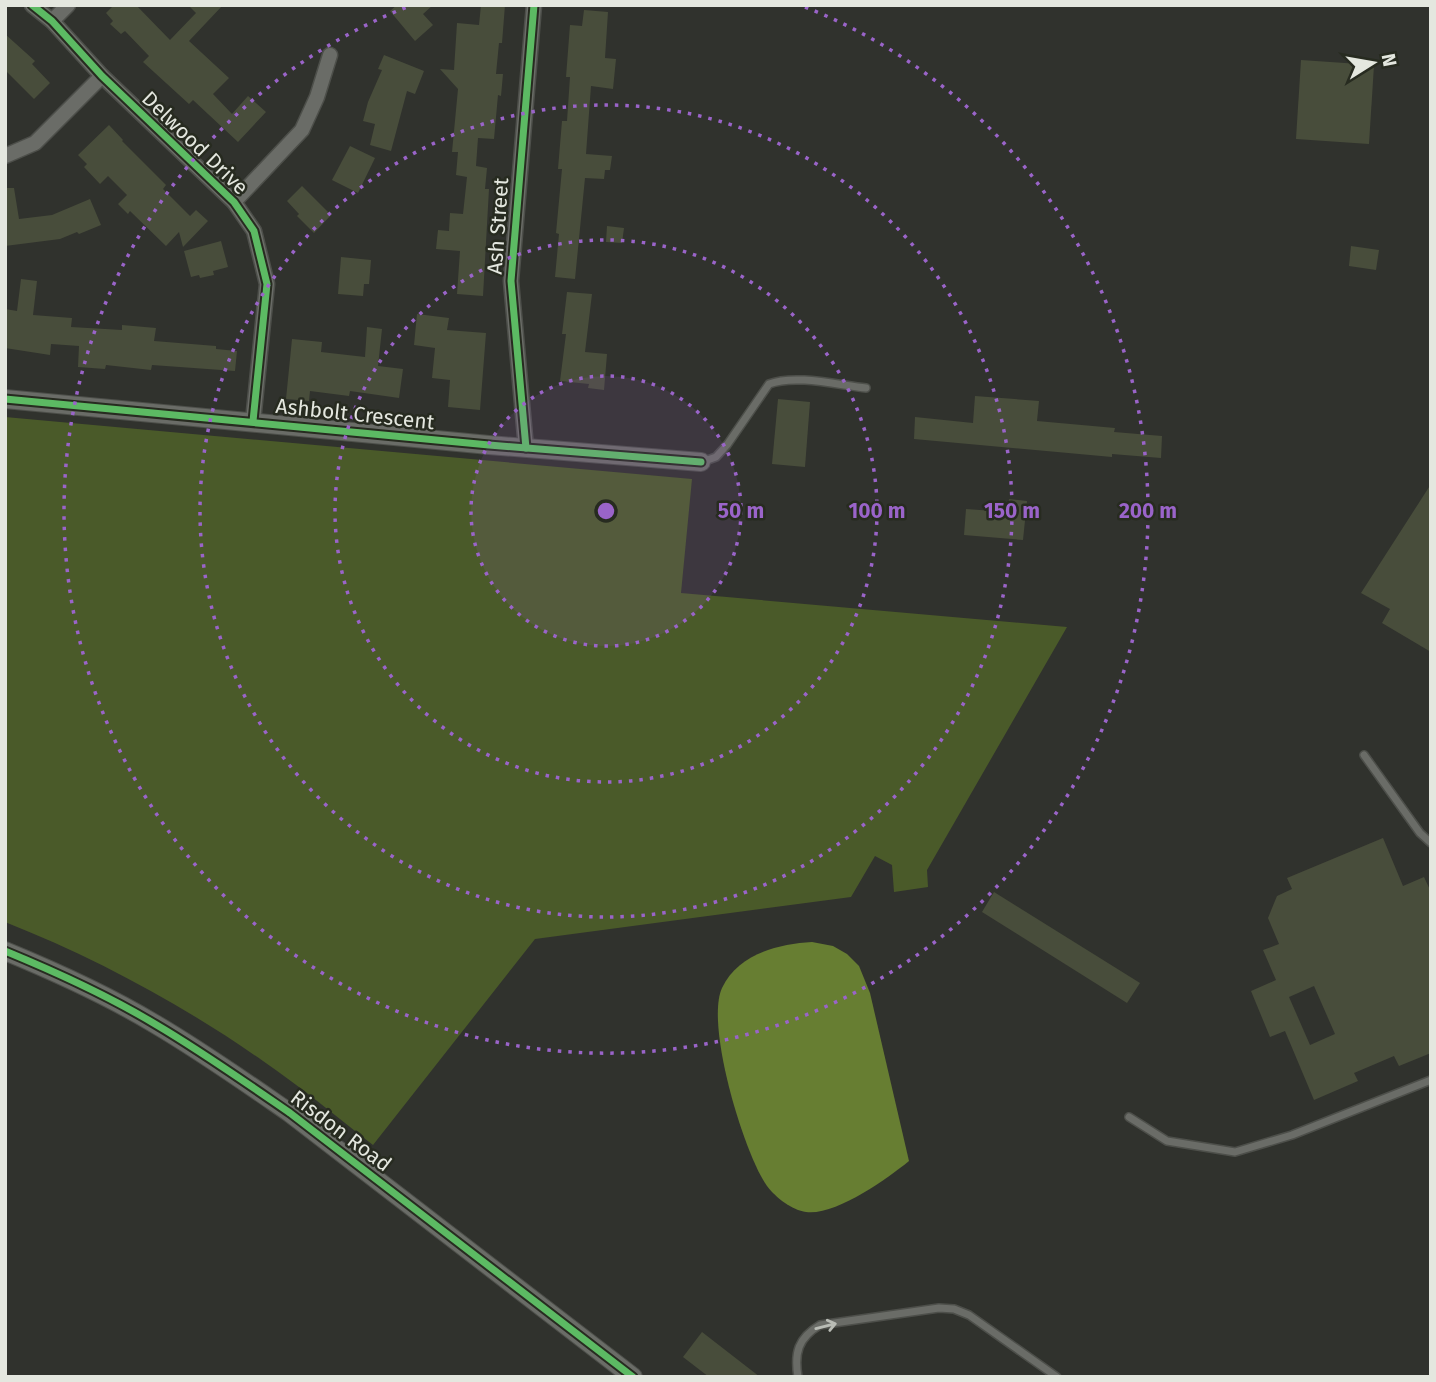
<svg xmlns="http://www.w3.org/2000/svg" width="1436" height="1382" font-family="'Fira Sans',sans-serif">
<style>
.green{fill:#4a5a29}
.water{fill:#677e32}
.building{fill:#484d3b;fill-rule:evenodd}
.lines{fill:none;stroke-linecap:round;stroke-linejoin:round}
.service-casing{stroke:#4d4f4a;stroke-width:10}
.minor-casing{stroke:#4d4f4a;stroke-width:17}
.tertiary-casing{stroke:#4d4f4a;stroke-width:20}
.service{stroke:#6a6c67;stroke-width:7}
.minor{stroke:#6a6c67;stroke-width:14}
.tertiary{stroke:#6a6c67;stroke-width:18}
.cycleway-casing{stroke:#272b20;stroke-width:11}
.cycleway{stroke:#5cba63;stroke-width:7}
.oneway{stroke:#b9bcb5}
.ring{fill:none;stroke:#9a64c9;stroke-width:3.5;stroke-dasharray:3.5 7}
.labels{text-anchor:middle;stroke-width:5;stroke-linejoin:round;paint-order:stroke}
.street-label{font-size:21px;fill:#e4e7df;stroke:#272b20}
.centre{fill:#9a64c9;stroke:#272b20;stroke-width:3.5}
.ring-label{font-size:21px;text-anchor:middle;font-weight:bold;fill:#9a64c9;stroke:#272b20;stroke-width:5;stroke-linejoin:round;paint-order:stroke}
</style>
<rect width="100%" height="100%" fill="#30322d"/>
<path class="green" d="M 5,417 L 692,479 L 681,593 L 1067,627 L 927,870 L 928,887 L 894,892 L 892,865 L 875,856 L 851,897 L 535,939 L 373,1145 C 337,1117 301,1087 263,1061 C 183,1005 96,958 5,922 Z"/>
<path class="water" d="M 812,942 L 833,946 L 847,954 L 859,966 L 870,993 L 909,1161 C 887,1179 835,1216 806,1212 C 792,1210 776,1198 767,1186 C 744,1154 705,1025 722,988 C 738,954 778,944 812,942 Z"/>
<g class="building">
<path d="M 114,5 L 136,5 L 170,40 L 196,13 L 188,5 L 223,5 L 189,41 L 229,78 L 213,94 L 232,114 L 248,96 L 266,112 L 238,142 L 193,100 L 189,104 L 143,62 L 149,56 L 125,31 L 121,34 L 110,24 L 113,21 L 106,13 Z"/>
<path d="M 397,5 L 433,5 L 423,14 L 433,25 L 415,41 L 390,11 Z"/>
<path d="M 481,5 L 505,5 L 502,43 L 499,43 L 496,74 L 503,74 L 501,96 L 498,95 L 494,139 L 478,138 L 476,166 L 487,168 L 485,189 L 489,189 L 483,296 L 457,294 L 460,251 L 436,249 L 438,230 L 449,231 L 450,213 L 463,214 L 467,177 L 456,175 L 458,152 L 452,152 L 458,89 L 440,69 L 454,70 L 457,23 L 479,25 Z"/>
<path d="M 584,10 L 608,12 L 605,58 L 616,59 L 613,89 L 591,86 L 586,154 L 612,156 L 610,170 L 605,170 L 604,179 L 585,178 L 575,279 L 555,277 L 559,234 L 556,233 L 562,169 L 558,169 L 562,121 L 567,121 L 570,77 L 566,77 L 570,25 L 582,26 Z"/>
<path d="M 5,34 L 35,61 L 32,64 L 50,83 L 34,99 L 5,70 Z"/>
<path d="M 384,55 L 424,71 L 415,94 L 407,91 L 391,151 L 370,145 L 375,124 L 363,121 L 368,102 L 382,70 L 378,69 Z"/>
<path d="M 1301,60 L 1374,65 L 1369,144 L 1296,139 Z"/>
<path d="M 109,125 L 123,140 L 122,141 L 166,185 L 163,189 L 190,216 L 196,210 L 208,221 L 183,247 L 179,232 L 166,246 L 130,211 L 128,214 L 118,204 L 127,195 L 108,176 L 100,184 L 84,167 L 87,164 L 78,155 Z"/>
<path d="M 350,146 L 375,158 L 358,193 L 332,180 Z"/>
<path d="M 302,186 L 331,215 L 314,233 L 297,216 L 299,214 L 287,201 Z"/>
<path d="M 5,188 L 14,188 L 19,219 L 52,215 L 90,199 L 101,225 L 79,234 L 77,232 L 60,239 L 5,246 Z"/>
<path d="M 607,226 L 624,228 L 622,243 L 606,242 Z"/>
<path d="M 221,241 L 228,267 L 213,271 L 214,275 L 200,278 L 199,275 L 191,277 L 184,251 Z"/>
<path d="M 1351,246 L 1379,250 L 1376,270 L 1349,266 Z"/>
<path d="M 341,257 L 371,260 L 369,284 L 364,284 L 363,296 L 338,294 Z"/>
<path d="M 21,279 L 37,281 L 33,315 L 72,318 L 71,327 L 122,330 L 122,325 L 156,328 L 154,341 L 216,346 L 216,349 L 237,351 L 235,371 L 152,365 L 151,370 L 106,365 L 105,369 L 78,367 L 79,346 L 51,344 L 50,355 L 5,348 L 5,309 L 17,311 Z"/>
<path d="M 567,292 L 592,294 L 585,352 L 607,354 L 604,390 L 588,388 L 589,384 L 560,381 L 566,334 L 562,334 Z"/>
<path d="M 417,314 L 449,318 L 447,330 L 486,333 L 480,410 L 448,407 L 450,380 L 432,378 L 435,348 L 414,345 Z"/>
<path d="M 367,327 L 382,329 L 378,366 L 403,369 L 399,398 L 350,391 L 349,396 L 310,391 L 309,401 L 286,399 L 292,339 L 322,342 L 321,352 L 365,357 Z"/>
<path d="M 975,396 L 1039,401 L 1037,421 L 1115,428 L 1114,432 L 1162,436 L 1161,458 L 1112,454 L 1112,457 L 914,439 L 915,417 L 973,423 Z"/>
<path d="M 778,399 L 810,402 L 805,467 L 772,464 Z"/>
<path d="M 1431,484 L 1431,652 L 1382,623 L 1390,609 L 1361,593 Z"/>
<path d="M 1009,499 L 1027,501 L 1023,540 L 964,535 L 966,509 L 1008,512 Z"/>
<path d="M 1383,838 L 1403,886 L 1424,877 L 1431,892 L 1431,1053 L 1399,1066 L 1394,1056 L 1354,1073 L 1358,1081 L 1314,1100 L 1285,1031 L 1270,1037 L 1251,991 L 1276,980 L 1263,950 L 1279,944 L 1268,918 L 1277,896 L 1292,889 L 1287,878 ZM 1314,986 L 1335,1034 L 1310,1045 L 1289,997 Z"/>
<path d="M 994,892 L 1140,983 L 1127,1003 L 982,912 Z"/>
<path d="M 702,1332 L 760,1377 L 709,1377 L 683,1357 Z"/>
</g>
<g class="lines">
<g class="service-casing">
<g id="service">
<path d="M 702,462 L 716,457 L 727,445 L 769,384 C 795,374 838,385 866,388"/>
<path d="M 1364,755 L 1420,833 L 1431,843"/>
<path d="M 1129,1117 L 1167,1141 L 1235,1152 L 1292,1135 L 1431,1080"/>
<path d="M 798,1377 C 794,1353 798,1338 820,1325 L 939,1308 L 954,1309 L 969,1315 L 1057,1377"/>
</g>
</g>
<g class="minor-casing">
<g id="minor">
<path d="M 32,5 L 52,21 L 102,76 L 234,202 L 254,231 L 267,284 L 253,421"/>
<path d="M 52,21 L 68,5"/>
<path d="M 5,156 L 35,143 L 102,76"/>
<path d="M 234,202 L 302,130 L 317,97 L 330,55"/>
<path d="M 526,448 L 511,281 L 534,5"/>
</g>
</g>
<g class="tertiary-casing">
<g id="tertiary">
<path d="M 5,399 L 489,445 L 701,462"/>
<path d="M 5,951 C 56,972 107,995 155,1024 C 201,1051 245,1082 290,1113 L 633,1377"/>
</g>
</g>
<use href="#service" class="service"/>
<use href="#minor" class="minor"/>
<use href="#tertiary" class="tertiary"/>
<g class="cycleway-casing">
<g id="cycleway">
<path d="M 32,5 L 52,21 L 102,76 L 234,202 L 254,231 L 267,284 L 253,421"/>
<path d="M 5,399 L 489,445 L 701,462"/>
<path d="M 526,448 L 511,281 L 534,5"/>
<path d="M 5,951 C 56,972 107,995 155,1024 C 201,1051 245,1082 290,1113 L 633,1377"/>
</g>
</g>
<use href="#cycleway" class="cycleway"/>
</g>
<defs><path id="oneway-shaft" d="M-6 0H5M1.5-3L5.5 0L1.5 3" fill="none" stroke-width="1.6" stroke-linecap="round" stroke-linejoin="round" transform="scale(1.75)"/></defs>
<use class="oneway" href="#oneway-shaft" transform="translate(826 1326) rotate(-14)"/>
<circle cx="606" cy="511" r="135" fill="#9a64c9" fill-opacity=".12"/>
<g class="ring">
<circle cx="606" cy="511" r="135"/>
<circle cx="606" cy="511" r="271"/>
<circle cx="606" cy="511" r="406"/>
<path d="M805 7A542 542 0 1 1 407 7"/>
</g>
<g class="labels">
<g class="street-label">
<text transform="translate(195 143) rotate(44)" y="7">Delwood Drive</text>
<text transform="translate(498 226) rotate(-86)" y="7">Ash Street</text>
<text transform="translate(355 414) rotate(6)" y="7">Ashbolt Crescent</text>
<text transform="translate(341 1131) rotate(37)" y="7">Risdon Road</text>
</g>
</g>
<circle cx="606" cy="511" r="10" class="centre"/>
<g class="ring-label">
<text x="741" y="518">50 m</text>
<text x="877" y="518">100 m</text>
<text x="1012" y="518">150 m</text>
<text x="1148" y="518">200 m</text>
</g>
<rect width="1436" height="1382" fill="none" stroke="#e4e7df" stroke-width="14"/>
<g transform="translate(1373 63) rotate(79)" stroke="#272b20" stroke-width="5" paint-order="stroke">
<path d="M0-5L12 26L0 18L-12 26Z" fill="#e4e7df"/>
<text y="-10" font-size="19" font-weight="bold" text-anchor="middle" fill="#e4e7df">N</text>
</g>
</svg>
